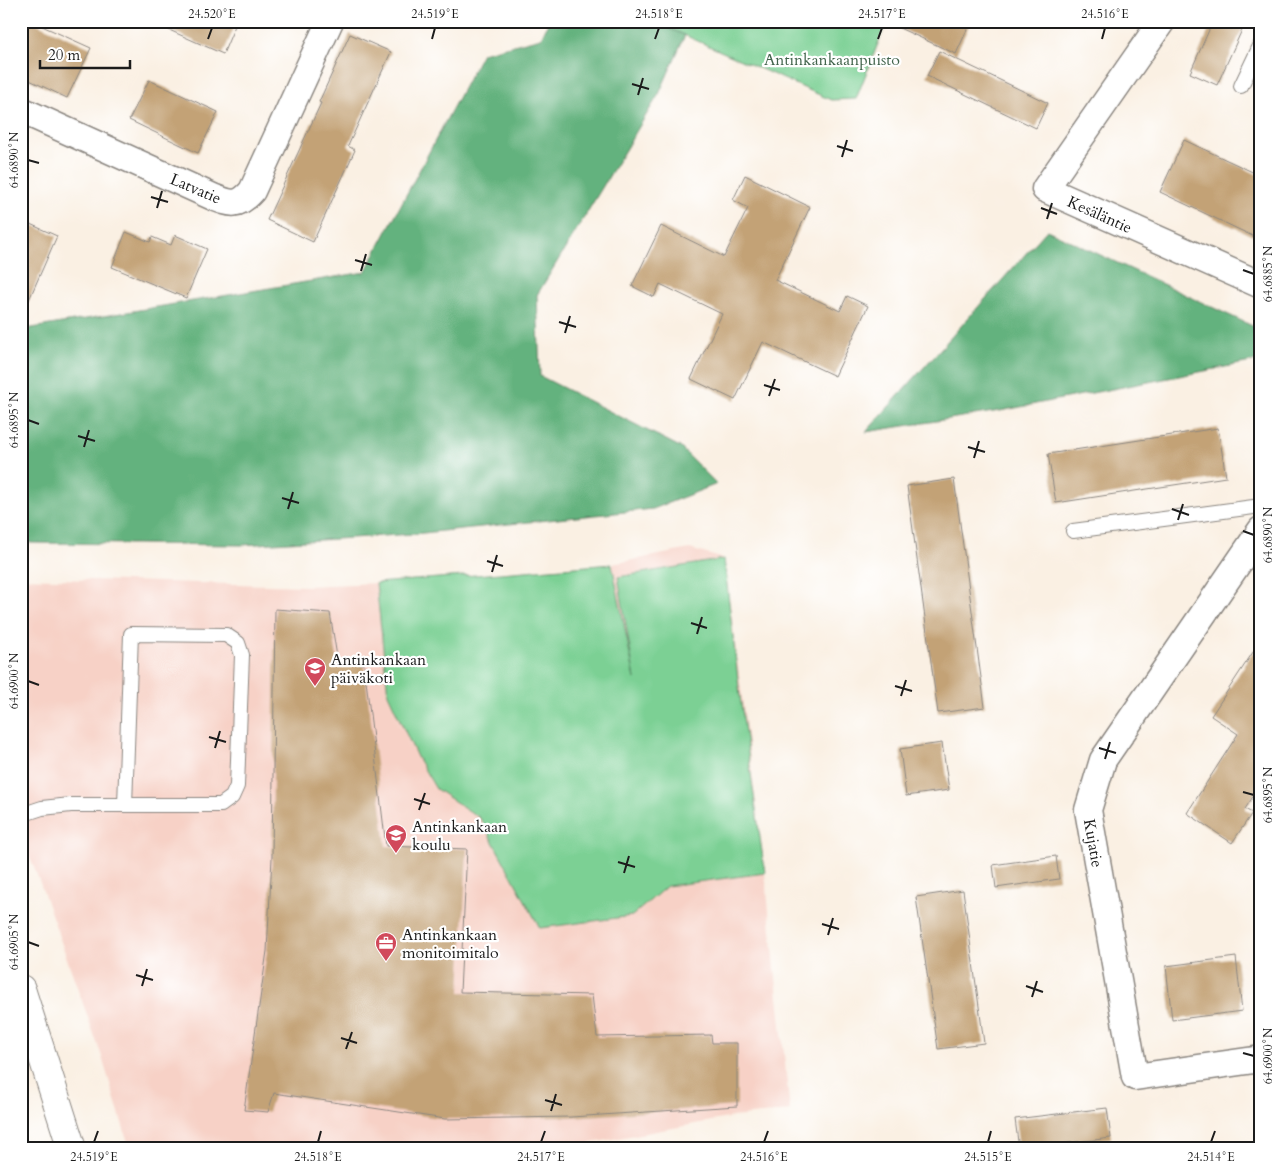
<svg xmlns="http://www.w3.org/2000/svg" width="1282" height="1170" font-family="Cardo,serif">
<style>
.built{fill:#f7d1c6}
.green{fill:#7bd094;stroke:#4c7658}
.forest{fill:#64b27e;stroke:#40674d}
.building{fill:#c3a276}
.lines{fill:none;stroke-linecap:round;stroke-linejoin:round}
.service-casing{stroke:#8b8680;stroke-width:16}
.minor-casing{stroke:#8b8680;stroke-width:29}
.tertiary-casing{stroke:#8b8680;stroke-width:30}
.service{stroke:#fff;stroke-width:14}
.minor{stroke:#fff;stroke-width:26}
.tertiary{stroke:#fff;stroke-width:28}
.ticks{fill:none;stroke:#1c1c1c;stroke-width:2}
.labels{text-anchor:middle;stroke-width:4.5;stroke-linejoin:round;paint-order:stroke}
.park-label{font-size:16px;fill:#42644c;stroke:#fff}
.street-label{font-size:16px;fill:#1c1c1c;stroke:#fff}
.poi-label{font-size:16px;fill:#1c1c1c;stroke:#fff;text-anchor:start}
.neatline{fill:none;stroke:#1c1c1c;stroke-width:2}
.ticks-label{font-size:12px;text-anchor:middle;fill:#1c1c1c}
</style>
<rect width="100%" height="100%" fill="#fff"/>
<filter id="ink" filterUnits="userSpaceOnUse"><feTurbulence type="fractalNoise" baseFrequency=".02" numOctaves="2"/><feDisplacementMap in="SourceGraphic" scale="10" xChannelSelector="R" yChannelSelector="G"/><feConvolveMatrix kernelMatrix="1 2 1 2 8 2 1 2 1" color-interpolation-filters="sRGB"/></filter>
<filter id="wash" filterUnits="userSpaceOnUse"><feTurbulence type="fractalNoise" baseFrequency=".0096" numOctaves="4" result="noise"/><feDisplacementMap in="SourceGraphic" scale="20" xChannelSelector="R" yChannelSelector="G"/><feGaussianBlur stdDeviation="1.12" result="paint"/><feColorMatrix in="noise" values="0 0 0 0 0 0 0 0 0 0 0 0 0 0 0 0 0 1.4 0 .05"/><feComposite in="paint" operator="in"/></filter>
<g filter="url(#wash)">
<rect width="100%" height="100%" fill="#faf0e3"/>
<path class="built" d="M 690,549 L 724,559 L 765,873 L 790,1111 L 733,1117 L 559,1149 L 130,1149 L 101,1054 L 39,880 L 21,835 L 21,578 L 307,586 L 376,583 L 612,564 Z"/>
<g class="green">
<path d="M 658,21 L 887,21 L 856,99 L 831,100 L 657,23 Z"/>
<path d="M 724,559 L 740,696 L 765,873 L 667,886 L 632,916 L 540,928 L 480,818 L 436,789 L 417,757 L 388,694 L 376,583 L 612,564 L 635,679 L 618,577 Z"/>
</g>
<g class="forest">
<path d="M 549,21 L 658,21 L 658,24 L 685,35 L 659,94 L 537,295 L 540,376 L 680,447 L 717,484 L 653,509 L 414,534 L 242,545 L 32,543 L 21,541 L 21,327 L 26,329 L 365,272 L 482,53 L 541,38 Z"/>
<path d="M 1047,230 L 1261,330 L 1261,360 L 1000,411 L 866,432 Z"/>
</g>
<g id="blocks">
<g class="building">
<path d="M 31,21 L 91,48 L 67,98 L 21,76 L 21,42 Z"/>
<path d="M 149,21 L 237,21 L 223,54 Z"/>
<path d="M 884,21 L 971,21 L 956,54 Z"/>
<path d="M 1213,21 L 1246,21 L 1217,85 L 1190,73 Z"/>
<path d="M 350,34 L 391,52 L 348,146 L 355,150 L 313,242 L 267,220 L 321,103 L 319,102 Z"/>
<path d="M 939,51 L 1048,103 L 1036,128 L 927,76 Z"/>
<path d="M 149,80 L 218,112 L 198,153 L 129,120 Z"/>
<path d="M 1184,140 L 1261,176 L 1261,240 L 1160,192 Z"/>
<path d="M 745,175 L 810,207 L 775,280 L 840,311 L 847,296 L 868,306 L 835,376 L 763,342 L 735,400 L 691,379 L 722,314 L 660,284 L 654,297 L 632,286 L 661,226 L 724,257 L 748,208 L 733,200 Z"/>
<path d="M 21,220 L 57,236 L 21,318 Z"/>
<path d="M 126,232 L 150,242 L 152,237 L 171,245 L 175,235 L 207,249 L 186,298 L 112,267 Z"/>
<path d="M 1218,428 L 1226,477 L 1056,503 L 1048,454 Z"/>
<path d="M 954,479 L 985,707 L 938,713 L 907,486 Z"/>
<path d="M 275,609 L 330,613 L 338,663 L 364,664 L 386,846 L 467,849 L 460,992 L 592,995 L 597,1037 L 711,1035 L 712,1043 L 737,1043 L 737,1106 L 571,1117 L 445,1119 L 274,1093 L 268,1112 L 244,1110 L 267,951 L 272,858 Z"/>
<path d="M 1261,640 L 1261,784 L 1245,809 L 1252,813 L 1232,843 L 1187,813 L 1238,734 L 1211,716 Z"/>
<path d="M 942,743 L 949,790 L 906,796 L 900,749 Z"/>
<path d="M 1056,856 L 1059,879 L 996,888 L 993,865 Z"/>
<path d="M 963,890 L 984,1043 L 938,1049 L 916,897 Z"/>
<path d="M 1236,957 L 1242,1011 L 1172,1020 L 1166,966 Z"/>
<path d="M 1107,1108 L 1111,1138 L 1019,1149 L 1015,1119 Z"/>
</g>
</g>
</g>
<g filter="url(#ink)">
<use href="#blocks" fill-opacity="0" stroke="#8b8680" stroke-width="1"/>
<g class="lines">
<g class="service-casing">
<g id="service">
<path d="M 1241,86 L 1261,44"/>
<path d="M 1073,531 L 1261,506"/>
<path d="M 21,815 L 42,808 L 71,805 L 221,805 L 232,797 L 237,786 L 242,655 L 238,643 L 226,635 L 131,634 L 125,805"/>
</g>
</g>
<g class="minor-casing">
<g id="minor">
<path d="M 1162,21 L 1045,189 L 1261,285"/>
<path d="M 21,110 L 213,197 C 231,204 238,207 252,191 L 330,21"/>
<path d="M 1261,530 L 1103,760 L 1088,810 L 1135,1077 L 1261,1059"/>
</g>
</g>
<g class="tertiary-casing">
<path id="tertiary" d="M 21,989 L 72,1149"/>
</g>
<use href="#service" class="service"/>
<use href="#minor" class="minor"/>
<use href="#tertiary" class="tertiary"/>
</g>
</g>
<path class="ticks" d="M 208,39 L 212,28M 432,39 L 435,28M 655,39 L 659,28M 878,39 L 882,28M 1102,39 L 1105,28M 632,84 L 649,89M 638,95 L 643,78M 837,146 L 853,151M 842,157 L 847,140M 28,160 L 39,163M 151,197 L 168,202M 157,208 L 162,191M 1041,208 L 1057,214M 1047,219 L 1052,203M 355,260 L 372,265M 1243,270 L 1254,274M 361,271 L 366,254M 559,322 L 576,327M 565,333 L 570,316M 764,385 L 780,390M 769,396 L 775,379M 28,420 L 39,424M 78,436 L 95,441M 84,447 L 89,430M 968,447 L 985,452M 974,458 L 979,441M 282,498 L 299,503M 288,509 L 293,492M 1172,509 L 1189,515M 1178,520 L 1183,504M 1243,531 L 1254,535M 487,561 L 503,566M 492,572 L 497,555M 691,623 L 707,628M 697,634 L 702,617M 28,681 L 39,685M 895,686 L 912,691M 901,696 L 906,680M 209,737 L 226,742M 215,748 L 220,731M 1099,748 L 1116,753M 1105,759 L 1110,742M 1243,792 L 1254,795M 414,799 L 430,804M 419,810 L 425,793M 618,862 L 635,867M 624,873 L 629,856M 822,924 L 839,929M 828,935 L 833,918M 28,942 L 39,946M 136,975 L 153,980M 142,986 L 147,969M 1026,986 L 1043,992M 1032,997 L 1037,981M 341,1038 L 357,1043M 346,1049 L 352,1032M 1243,1053 L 1254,1056M 545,1100 L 562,1105M 551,1111 L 556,1094M 94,1142 L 98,1131M 318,1142 L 321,1131M 541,1142 L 545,1131M 764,1142 L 768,1131M 988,1142 L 991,1131M 1211,1142 L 1215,1131"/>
<defs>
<g id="school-pin" transform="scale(1.125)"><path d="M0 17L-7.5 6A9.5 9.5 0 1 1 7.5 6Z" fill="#d1495b" stroke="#fff"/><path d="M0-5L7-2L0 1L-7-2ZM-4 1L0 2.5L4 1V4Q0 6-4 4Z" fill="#fff"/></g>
<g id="office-pin" transform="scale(1.125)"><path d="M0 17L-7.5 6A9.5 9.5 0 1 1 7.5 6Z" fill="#d1495b" stroke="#fff"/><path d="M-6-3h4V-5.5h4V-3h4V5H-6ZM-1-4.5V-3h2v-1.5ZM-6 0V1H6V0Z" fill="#fff"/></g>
</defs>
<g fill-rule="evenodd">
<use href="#school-pin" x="315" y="668"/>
<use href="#school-pin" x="396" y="835"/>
<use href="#office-pin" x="386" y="943"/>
</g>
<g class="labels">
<g class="park-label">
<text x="832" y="65">Antinkankaanpuisto</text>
</g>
<g class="street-label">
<text transform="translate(196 188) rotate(23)" y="6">Latvatie</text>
<text transform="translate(1100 214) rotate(24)" y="6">Kesäläntie</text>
<text transform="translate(1094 843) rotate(80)" y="6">Kujatie</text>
</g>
<g class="poi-label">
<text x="331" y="665">Antinkankaan<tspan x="331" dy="18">päiväkoti</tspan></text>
<text x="412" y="832">Antinkankaan<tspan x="412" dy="18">koulu</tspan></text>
<text x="402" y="940">Antinkankaan<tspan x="402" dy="18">monitoimitalo</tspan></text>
</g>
</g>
<rect width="1282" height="1170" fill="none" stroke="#fff" stroke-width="55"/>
<path d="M40 60v8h90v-8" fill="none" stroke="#1c1c1c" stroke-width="2.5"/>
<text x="48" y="60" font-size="15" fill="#1c1c1c" stroke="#ffffff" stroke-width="4" paint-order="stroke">20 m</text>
<rect x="28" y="28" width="1226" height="1114" class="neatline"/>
<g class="ticks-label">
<text x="212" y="18">24.520°E</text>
<text x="435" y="18">24.519°E</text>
<text x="659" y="18">24.518°E</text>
<text x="882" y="18">24.517°E</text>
<text x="1105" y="18">24.516°E</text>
<text transform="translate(14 160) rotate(-90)" y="4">64.6890°N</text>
<text transform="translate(1268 274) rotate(-90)" y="4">64.6885°N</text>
<text transform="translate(14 420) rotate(-90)" y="4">64.6895°N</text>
<text transform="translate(1268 535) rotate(-90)" y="4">64.6890°N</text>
<text transform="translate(14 681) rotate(-90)" y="4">64.6900°N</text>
<text transform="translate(1268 795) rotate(-90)" y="4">64.6895°N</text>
<text transform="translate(14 942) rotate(-90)" y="4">64.6905°N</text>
<text transform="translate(1268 1056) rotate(-90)" y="4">64.6900°N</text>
<text x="94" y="1161">24.519°E</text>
<text x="318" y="1161">24.518°E</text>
<text x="541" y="1161">24.517°E</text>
<text x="764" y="1161">24.516°E</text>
<text x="988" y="1161">24.515°E</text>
<text x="1211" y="1161">24.514°E</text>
</g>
</svg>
